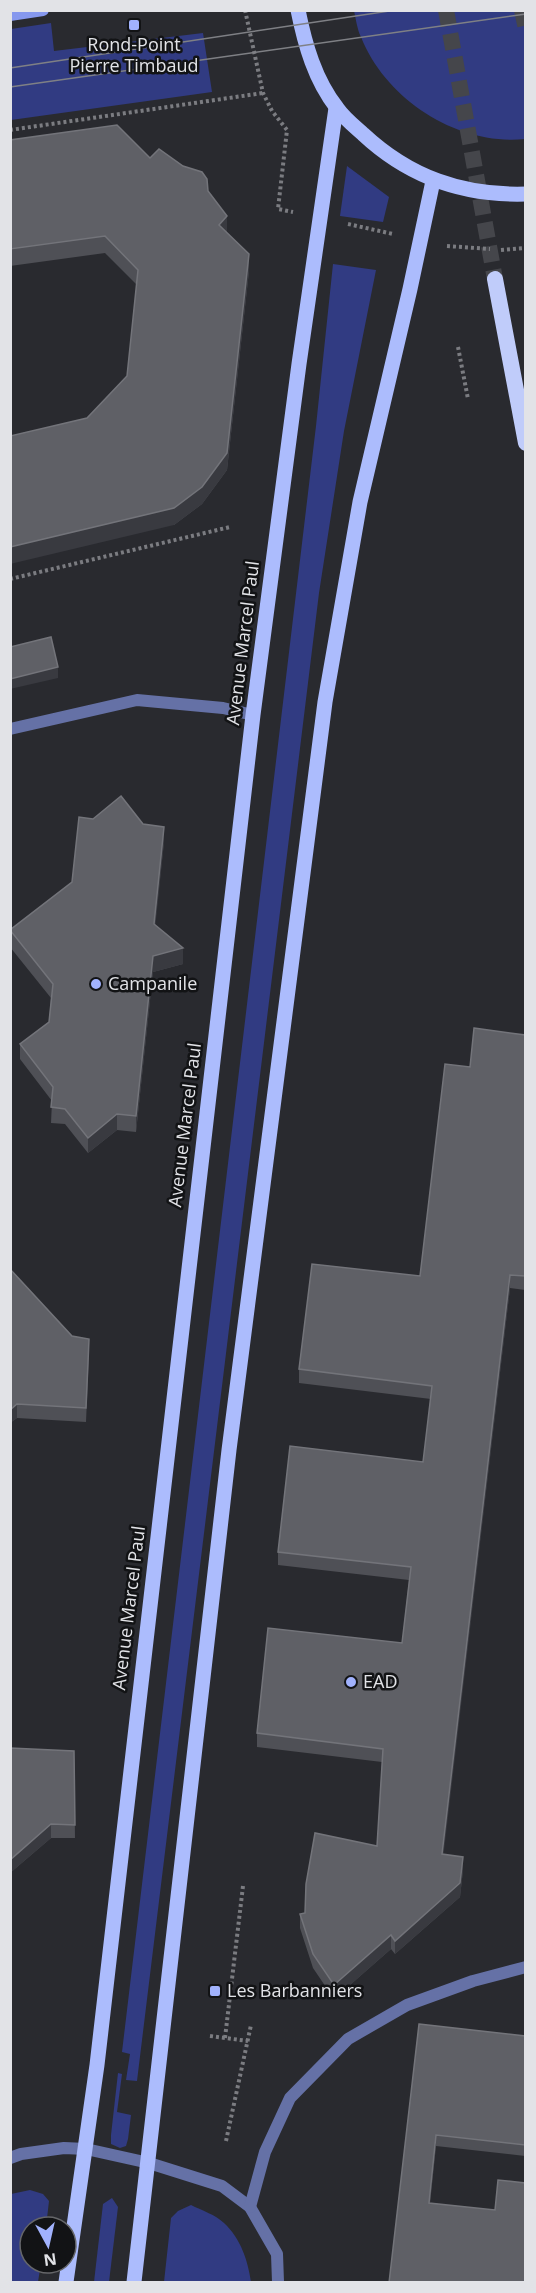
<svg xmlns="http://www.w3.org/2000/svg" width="536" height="2293" font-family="'Open Sans',sans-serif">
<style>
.green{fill:#313b82}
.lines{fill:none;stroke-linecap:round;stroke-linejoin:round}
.trunk-tunnel{stroke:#45464b;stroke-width:16;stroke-dasharray:16 8;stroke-linecap:butt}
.path{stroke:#7b7c81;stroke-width:4;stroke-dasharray:3 3;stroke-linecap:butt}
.minor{stroke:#6571a6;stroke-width:12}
.secondary{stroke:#8698ee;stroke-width:12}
.primary{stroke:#acbcfd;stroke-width:15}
.trunk{stroke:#c0ccfa;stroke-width:16}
.tram{stroke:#7f8085;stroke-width:1.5}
.wall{fill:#4f5056}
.shaded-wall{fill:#393a40}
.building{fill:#5f6066;stroke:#73747a;stroke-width:1.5}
.poi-dot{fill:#a1b2fd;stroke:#121315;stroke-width:2}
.labels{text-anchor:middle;stroke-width:5;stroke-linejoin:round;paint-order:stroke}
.poi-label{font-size:18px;fill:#e2e3e7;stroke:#121315;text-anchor:start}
.street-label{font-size:18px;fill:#e2e3e7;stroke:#121315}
</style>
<rect width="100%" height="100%" fill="#292a2f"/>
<g class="green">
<path d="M 354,11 L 525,11 L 525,139 C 458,146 386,100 361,37 C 357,29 356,19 354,11 Z"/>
<path d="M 51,23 L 54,51 L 203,33 L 212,92 L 11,120 L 11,29 Z"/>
<path d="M 347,166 L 389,197 L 383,222 L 340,216 Z"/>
<path d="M 333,264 L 376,270 L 344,431 L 319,593 L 137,2081 L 126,2080 L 130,2054 L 122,2052 L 316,426 Z"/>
<path d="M 118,2073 L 122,2074 L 117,2112 L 131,2115 L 128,2139 L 126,2146 L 120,2148 L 111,2144 L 111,2135 Z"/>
<path d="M 30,2190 L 43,2194 L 49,2201 L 46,2227 L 30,2227 L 30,2263 L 41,2263 L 38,2282 L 11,2282 L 11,2194 Z"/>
<path d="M 112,2198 L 118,2207 L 109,2282 L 94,2282 L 103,2204 Z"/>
<path d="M 191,2205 C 201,2210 216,2215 224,2223 C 241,2239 248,2261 251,2282 L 164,2282 L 171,2218 L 178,2211 Z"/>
</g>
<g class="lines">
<g class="trunk-tunnel">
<path d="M 446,10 L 495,279"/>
<path d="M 522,10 L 526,29"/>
</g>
<g class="path">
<path d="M 245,10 L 263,93 L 272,111 L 287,130 L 278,209 L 293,212"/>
<path d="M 10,130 L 263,93"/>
<path d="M 348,224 L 393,234"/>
<path d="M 447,246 L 490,249"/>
<path d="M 501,250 L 526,248"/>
<path d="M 458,347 L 468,399"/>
<path d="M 10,579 L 230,527"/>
<path d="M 210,2036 L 248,2041"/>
<path d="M 225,2038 L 243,1886"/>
<path d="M 226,2141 L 251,2025"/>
</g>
<g class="minor">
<path d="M 10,729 L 137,700 L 223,708 L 253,715"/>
<path d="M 10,2158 L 21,2154 L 64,2148 L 86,2149 L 149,2163 L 222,2186 L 250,2207 L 277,2254 L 278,2282"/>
<path d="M 250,2207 L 265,2152 L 290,2098 L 348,2039 L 407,2005 L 473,1981 L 526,1967"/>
</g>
<path class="secondary" d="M 10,15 L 43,10"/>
<g class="primary">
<path d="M 298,10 C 305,45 315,80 337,108 C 344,118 354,126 363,134 C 409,177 462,196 526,194"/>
<path d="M 66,2282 L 97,2065 L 253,715 L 299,364 L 336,108"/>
<path d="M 134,2282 L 229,1450 L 325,702 L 360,502 L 410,289 L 433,181"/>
</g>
<path class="trunk" d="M 495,279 L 526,443"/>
<g class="tram">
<path d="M 10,68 L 396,10"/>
<path d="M 10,87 L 526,14"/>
</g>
</g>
<g class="wall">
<path d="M 10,140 L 150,158 L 208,191 L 227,233 L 249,271 L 227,470 L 202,504 L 174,525 L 87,418 L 127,376 L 137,285 L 105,253 L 10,266 Z"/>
<path d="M 143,824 L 164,842 L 155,925 L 183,964 L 153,972 L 136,1132 L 117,1130 L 88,1153 L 65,1124 L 51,1123 L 52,1101 L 20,1059 L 20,1044 L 49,1022 L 51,998 L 10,947 L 10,930 L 72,882 Z"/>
<path d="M 525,1035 L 525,1290 L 510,1288 L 443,1854 L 463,1870 L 460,1897 L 395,1954 L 391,1949 L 334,1999 L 313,1968 L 300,1928 L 300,1914 L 305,1913 L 377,1846 L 382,1762 L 257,1747 L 257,1733 L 402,1643 L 409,1580 L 278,1565 L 278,1552 L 423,1462 L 431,1399 L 299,1383 L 299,1369 L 420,1276 L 470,1067 Z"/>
<path d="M 10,1269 L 72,1336 L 89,1353 L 86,1422 L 17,1418 L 10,1423 Z"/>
<path d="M 74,1751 L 75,1838 L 51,1838 L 10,1873 Z"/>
<path d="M 419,2024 L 525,2036 L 525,2156 L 436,2146 L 430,2203 L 525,2283 L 389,2283 Z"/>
</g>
<g class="shaded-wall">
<path d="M 227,216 L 227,233 L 219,225 Z"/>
<path d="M 249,254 L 249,271 L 227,470 L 202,504 L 174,525 L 10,564 L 10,547 Z"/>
<path d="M 58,667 L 58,678 L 10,689 L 10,679 Z"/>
<path d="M 164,827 L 164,842 L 154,939 L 154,924 Z"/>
<path d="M 183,948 L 183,964 L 153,972 L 136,1132 L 136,1116 L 153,956 Z"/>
<path d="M 117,1114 L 117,1130 L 88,1153 L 88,1138 Z"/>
<path d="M 510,1275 L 510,1288 L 442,1868 L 442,1854 Z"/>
<path d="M 17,1404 L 17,1418 L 10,1423 L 10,1410 Z"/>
<path d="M 51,1824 L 51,1838 L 10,1873 L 10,1860 Z"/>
<path d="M 463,1857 L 463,1870 L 460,1897 L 395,1954 L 395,1941 Z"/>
<path d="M 391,1935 L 391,1949 L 334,1999 L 334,1985 Z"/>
<path d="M 436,2135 L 436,2146 L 429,2214 L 429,2203 Z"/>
</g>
<g class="building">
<path d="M 117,125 L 150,158 L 159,149 L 183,166 L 202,172 L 207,179 L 208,191 L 227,216 L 219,225 L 249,254 L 227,453 L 202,487 L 174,508 L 10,547 L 10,436 L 87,418 L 127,376 L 138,270 L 105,236 L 10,249 L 10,140 Z"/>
<path d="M 51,637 L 58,667 L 10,679 L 10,647 Z"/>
<path d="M 121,796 L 143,824 L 164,827 L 154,924 L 183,948 L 153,956 L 136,1116 L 117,1114 L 88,1138 L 65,1109 L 51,1107 L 53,1087 L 20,1044 L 49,1022 L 53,984 L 10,930 L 72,882 L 79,817 L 93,819 Z"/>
<path d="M 474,1028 L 525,1035 L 525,1276 L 510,1275 L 442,1854 L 463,1857 L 460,1883 L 395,1941 L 391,1935 L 334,1985 L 313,1954 L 300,1914 L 305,1913 L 306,1884 L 315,1833 L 377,1846 L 383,1749 L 257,1733 L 268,1628 L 402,1643 L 411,1567 L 278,1552 L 290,1446 L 423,1462 L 432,1386 L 299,1369 L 312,1264 L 420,1276 L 445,1064 L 470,1067 Z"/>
<path d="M 10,1269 L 72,1336 L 89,1339 L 86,1408 L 17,1404 L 10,1410 Z"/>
<path d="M 10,1748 L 74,1751 L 75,1825 L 51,1824 L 10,1860 Z"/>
<path d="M 419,2024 L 525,2036 L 525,2145 L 436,2135 L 429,2203 L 495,2210 L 498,2180 L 525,2183 L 525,2283 L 389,2283 Z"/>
</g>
<g class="poi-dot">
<rect x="128" y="19" width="12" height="12" rx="3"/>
<circle cx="96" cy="984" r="6"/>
<circle cx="351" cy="1682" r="6"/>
<rect x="209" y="1985" width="12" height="12" rx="3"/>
</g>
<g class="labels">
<g class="poi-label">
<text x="134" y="51" text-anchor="middle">Rond-Point<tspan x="134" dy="21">Pierre Timbaud</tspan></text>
<text x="108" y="990">Campanile</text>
<text x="363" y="1688">EAD</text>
<text x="227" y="1997">Les Barbanniers</text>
</g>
<g class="street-label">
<text transform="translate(243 643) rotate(-83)" y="6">Avenue Marcel Paul</text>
<text transform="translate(185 1125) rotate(-83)" y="6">Avenue Marcel Paul</text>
<text transform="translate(129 1608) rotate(-83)" y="6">Avenue Marcel Paul</text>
</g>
</g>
<rect width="536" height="2293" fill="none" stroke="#e2e3e7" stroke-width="24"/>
<g transform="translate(48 2245) rotate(172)"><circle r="28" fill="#121315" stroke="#656669" stroke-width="1.5"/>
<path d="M0-4.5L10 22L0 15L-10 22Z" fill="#a1b2fd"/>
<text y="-9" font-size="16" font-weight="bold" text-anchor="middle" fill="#e2e3e7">N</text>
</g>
</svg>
